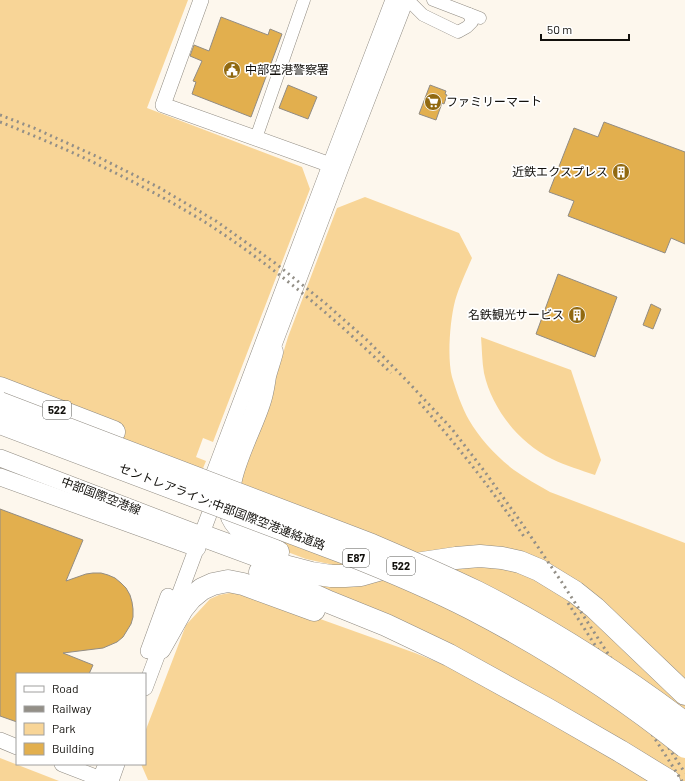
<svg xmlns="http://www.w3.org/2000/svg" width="685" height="781" font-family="Barlow,'Noto Sans JP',sans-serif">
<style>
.green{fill:#f8d597}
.building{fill:#e2af4e;stroke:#928c83}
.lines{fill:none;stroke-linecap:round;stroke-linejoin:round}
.minor-casing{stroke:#908b82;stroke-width:13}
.tertiary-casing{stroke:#908b82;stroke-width:16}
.secondary-casing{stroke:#908b82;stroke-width:18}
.motorway-casing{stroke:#908b82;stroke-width:23}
.minor{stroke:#fff;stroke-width:12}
.tertiary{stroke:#fff;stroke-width:15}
.secondary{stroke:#fff;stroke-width:17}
.motorway{stroke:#fff;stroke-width:22}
.rail{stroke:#938f87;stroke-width:3;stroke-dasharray:2 4;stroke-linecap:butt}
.motorway-bridge-casing{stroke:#908b82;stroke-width:23;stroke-linecap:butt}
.motorway-bridge{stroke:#fff;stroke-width:22}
.labels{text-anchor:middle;stroke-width:3.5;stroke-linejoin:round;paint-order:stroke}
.shield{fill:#fff;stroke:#595855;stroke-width:1}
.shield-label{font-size:11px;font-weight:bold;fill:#12100c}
.poi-label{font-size:12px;fill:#12100c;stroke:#fff;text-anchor:start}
.street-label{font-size:12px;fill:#12100c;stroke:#fff}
</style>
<rect width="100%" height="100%" fill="#fdf7ed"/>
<g class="green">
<path d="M 0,0 L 188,0 L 147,108 L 302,167 L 310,189 L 213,442 L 203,438 L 196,457 L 206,461 L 194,490 L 0,416 Z"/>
<path d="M 365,197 L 459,233 L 472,258 C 466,272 459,287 455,301 C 450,320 447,358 452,377 C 456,390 462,408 469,420 C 480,439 496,456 514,470 C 525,478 538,485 550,492 L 685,543 L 685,781 L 148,780 L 141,764 L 145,764 L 145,732 L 186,625 L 210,599 L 219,595 L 235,592 L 248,593 L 415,653 L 472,676 L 315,590 L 318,578 L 352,566 L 334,565 L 306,559 L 285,551 L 235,489 L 260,429 L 288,337 L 337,208 Z"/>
<path d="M 481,337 L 571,370 L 601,460 L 595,475 C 581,470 566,466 552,459 C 519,443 492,409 484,373 C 482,362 482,349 481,337 Z"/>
<path d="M 0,758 L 59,781 L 0,781 Z"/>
</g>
<g class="building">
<path d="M 221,17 L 268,35 L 270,29 L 282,34 L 251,117 L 192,94 L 196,82 L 193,81 L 202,61 L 190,56 L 194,45 L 209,51 Z"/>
<path d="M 288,85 L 317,97 L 308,119 L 279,108 Z"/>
<path d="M 430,85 L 446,91 L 445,94 L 447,95 L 444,104 L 442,103 L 436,120 L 419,114 Z"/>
<path d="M 604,122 L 685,152 L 685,244 L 671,238 L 665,253 L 568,216 L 574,201 L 549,192 L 574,128 L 598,137 Z"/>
<path d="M 558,274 L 617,297 L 595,357 L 536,334 Z"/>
<path d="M 651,304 L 661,309 L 653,329 L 643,325 Z"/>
<path d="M 0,509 L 83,540 L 66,581 L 86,574 L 93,573 L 101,573 L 108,575 L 115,578 L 121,583 L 126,588 L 130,595 L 132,602 L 133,609 L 133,617 L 131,624 L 123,637 L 117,642 L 103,648 L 63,653 L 93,665 L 89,674 L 17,674 L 17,722 L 0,716 Z"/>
</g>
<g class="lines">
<g class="minor-casing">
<g id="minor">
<path d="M 408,0 L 423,15 L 458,32 L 467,27 L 472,22 L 469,14"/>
<path d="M 433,0 L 480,18"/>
<path d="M 256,138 L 304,0"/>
</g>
</g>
<g class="tertiary-casing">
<g id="tertiary">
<path d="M 201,0 L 163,105 L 339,168"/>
<path d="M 268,361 L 341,168 L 406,0"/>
<path d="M 207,491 L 330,165 L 393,0"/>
<path d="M 172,614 L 216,496"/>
<path d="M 148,651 L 168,596"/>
<path d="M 145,688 L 163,640"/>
<path d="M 0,740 L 17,747"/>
<path d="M 62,764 L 106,781"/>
<path d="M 99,781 L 106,764"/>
<path d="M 111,781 L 117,764"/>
</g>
</g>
<g class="secondary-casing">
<g id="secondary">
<path d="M 0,458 L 201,535"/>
<path d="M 0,477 L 197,548"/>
</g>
</g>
<g class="motorway-casing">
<g id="motorway">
<path d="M 272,352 C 270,360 267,368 265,376 C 264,383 263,390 261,397 C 252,431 218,482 232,517 C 239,533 263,545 278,552"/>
<path d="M 0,388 L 114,432"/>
<path d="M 201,535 L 288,567 L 311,573 L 331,576 L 345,576 L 361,575 L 382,569 L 456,558 L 480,556 L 502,558 L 520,562 L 539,570 L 575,592 L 595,608 L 685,694"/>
<path d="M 260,572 L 276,578 L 329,602 L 386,625 L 449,655 L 547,709 L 620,751 L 669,781"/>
<path d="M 160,648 L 182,609 L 191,598 L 202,589 L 213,584 L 228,581 L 243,584 L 314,610"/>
</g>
</g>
<use href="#minor" class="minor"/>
<use href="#tertiary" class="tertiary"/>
<use href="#secondary" class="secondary"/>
<use href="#motorway" class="motorway"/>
<g class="rail">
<path d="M 0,115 L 34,128 L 100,158 L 158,187 L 216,221 L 275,263 L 325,303 L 368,341 L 408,382 L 452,429 L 485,472 L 523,525 L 561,581 L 685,773"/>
<path d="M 0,122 C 63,147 124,175 183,209 C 193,215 204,221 214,228 C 278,270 337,320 391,373"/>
<path d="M 419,402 C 457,445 492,490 525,538"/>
<path d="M 568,603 L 682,781"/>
</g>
<g class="motorway-bridge-casing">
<g id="motorway-bridge">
<path d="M 0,403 L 372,545 C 407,560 442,575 477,592 C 550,629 620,674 685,723"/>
<path d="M 0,423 L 345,553 C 388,570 431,588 472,609 C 547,648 619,694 685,747"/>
</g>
</g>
<use href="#motorway-bridge" class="motorway-bridge"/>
</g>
<defs>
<g id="civic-disc" transform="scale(0.9)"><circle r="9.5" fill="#916910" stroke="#fff"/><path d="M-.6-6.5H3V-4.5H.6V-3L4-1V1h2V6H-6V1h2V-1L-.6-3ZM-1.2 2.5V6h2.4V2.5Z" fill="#fff"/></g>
<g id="supermarket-disc" transform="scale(0.9)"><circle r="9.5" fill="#916910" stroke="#fff"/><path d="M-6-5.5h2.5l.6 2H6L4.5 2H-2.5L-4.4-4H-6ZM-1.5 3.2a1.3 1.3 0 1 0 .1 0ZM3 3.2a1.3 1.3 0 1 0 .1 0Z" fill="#fff"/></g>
<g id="building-disc" transform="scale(0.9)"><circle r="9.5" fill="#916910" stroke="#fff"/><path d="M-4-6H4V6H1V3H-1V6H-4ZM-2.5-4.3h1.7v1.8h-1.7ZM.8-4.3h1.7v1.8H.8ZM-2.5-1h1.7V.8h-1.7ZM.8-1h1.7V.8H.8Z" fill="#fff"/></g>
</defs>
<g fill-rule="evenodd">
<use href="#civic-disc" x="232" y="70"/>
<use href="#supermarket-disc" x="433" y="102"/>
<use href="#building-disc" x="621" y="172"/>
<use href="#building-disc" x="577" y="315"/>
</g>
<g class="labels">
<g class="shield">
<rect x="43" y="401" width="28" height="18" rx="3"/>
<rect x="343" y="549" width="26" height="18" rx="3"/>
<rect x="387" y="557" width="28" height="18" rx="3"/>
</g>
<g class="shield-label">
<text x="57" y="414">522</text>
<text x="356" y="562">E87</text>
<text x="401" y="570">522</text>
</g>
<g class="poi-label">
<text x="245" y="74">中部空港警察署</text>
<text x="446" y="106">ファミリーマート</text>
<text x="608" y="176" text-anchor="end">近鉄エクスプレス</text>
<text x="564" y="319" text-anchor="end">名鉄観光サービス</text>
</g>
<g class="street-label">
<text transform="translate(101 496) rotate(21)" y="4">中部国際空港線</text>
<text transform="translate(222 507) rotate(21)" y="4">セントレアライン;中部国際空港連絡道路</text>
</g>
</g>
<rect x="16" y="673" width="130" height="92" fill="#ffffff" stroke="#a09f9e"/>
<rect x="24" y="686" width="20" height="6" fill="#ffffff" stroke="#a09f9e"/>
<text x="52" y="693" font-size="12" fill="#12100c">Road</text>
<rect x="24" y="706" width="20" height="6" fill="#938f87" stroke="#a09f9e"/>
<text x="52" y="713" font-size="12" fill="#12100c">Railway</text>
<rect x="24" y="723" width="20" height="12" fill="#f8d597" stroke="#a09f9e"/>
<text x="52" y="733" font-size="12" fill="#12100c">Park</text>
<rect x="24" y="743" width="20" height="12" fill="#e2af4e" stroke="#a09f9e"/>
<text x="52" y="753" font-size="12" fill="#12100c">Building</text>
<path d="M541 34v6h88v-6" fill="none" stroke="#12100c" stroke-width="2"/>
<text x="547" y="34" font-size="12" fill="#12100c" stroke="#ffffff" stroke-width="3" paint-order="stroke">50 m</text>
</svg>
